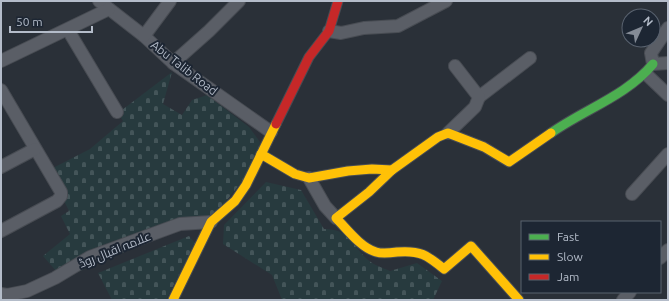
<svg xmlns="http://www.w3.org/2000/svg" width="669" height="301" font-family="Ubuntu,Cairo,sans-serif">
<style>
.cemetery{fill:url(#cemetery-stones)}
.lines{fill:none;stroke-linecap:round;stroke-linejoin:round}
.street-casing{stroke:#484c53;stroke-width:14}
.fast-casing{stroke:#484c53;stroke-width:11}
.slow-casing{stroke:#484c53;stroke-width:11}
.jam-casing{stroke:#484c53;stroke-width:11}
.street{stroke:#5a5e66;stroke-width:12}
.fast{stroke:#4caf50;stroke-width:9}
.slow{stroke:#ffc107;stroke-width:9}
.jam{stroke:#c62828;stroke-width:9}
.labels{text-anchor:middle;stroke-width:4;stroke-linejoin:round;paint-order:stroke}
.street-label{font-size:12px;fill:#b4bcc9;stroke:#1d2633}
</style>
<defs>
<pattern id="cemetery-stones" width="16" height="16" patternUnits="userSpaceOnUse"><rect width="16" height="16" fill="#273a3e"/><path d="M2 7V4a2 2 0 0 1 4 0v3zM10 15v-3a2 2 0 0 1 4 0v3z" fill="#445559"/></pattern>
</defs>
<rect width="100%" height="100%" fill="#2a3038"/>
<g class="cemetery">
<path d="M 172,72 L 163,104 L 182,115 L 192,100 L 207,95 L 249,127 L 260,142 L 256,164 L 214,216 L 102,261 L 63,279 L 43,256 L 70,234 L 61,216 L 69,211 L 49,170 L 90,149 L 123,121 L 118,113 Z"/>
<path d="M 266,182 L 301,190 L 324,229 C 352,230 350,244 368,260 C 374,265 383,268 390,271 L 417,263 L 442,281 L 433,300 L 282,300 L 272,275 L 223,244 L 224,225 Z"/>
<path d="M 189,236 L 195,243 L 166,300 L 112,300 L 98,273 Z"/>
</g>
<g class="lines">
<g class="street-casing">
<g id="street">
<path d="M 99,1 L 144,36 L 173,63 L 271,132"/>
<path d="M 668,28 L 651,53 L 653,64 L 668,63"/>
<path d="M 68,30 L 117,112"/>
<path d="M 329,31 L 341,33 L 364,28 L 398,26 L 446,1"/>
<path d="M 144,36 L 170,1"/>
<path d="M 1,61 L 109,9"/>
<path d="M 173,63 L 209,31 L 239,1"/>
<path d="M 646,74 L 668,95"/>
<path d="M 1,90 L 61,192 L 61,196 L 57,201 L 1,231"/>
<path d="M 479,97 L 530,58"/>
<path d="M 448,133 L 475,107 L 479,97 L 455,66"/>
<path d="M 1,167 L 35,149"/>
<path d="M 309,178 L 325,206 L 336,218"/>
<path d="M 632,194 L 668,154"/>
<path d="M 660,258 L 668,250"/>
<path d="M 1,294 L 7,295 L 27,291 L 55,278 L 90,257 L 180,224 L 211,222"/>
<path d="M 623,300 L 630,292"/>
</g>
</g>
<g class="fast-casing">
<path id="fast" d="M 551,133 C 585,109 626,96 653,64"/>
</g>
<g class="slow-casing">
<g id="slow">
<path d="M 261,154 L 295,174 L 309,178 L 348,171 L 372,169 L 392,170 L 438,137 L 448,133 L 484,147 L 509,162 L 551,133"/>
<path d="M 392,170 L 369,192 L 336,218 C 347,229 360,247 376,252 C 382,254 390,253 397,252 C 420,250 427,255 444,269 L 471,246 L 519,300"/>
<path d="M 173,300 L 211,222 L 235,201 L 246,185 L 276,124"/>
</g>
</g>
<g class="jam-casing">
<path id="jam" d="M 276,124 L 309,57 L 329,31 L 338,1"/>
</g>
<use href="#street" class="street"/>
<use href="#fast" class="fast"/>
<use href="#slow" class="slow"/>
<use href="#jam" class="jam"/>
</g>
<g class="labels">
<g class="street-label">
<text transform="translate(184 68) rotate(38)" y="4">Abu Talib Road</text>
<text transform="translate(115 250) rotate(-22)" y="4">علامہ اقبال روڈ</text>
</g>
</g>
<rect width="669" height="301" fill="none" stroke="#b4bcc9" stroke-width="4"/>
<rect x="521" y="221" width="140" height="72" fill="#1d2633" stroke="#59626f"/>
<rect x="529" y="234" width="20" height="6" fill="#4caf50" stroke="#59626f"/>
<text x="557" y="241" font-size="12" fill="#b4bcc9">Fast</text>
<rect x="529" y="254" width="20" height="6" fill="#ffc107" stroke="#59626f"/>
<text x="557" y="261" font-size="12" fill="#b4bcc9">Slow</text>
<rect x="529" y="274" width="20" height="6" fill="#c62828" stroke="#59626f"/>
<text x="557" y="281" font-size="12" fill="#b4bcc9">Jam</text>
<g transform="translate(641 28) rotate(46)"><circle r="19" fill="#1d2633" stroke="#59626f"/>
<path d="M0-3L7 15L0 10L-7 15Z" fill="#848b96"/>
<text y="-6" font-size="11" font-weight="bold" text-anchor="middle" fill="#b4bcc9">N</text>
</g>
<path d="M10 26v6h82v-6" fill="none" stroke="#b4bcc9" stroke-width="2"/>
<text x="16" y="26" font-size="12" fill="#b4bcc9" stroke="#1d2633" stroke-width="3" paint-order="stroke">50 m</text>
</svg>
